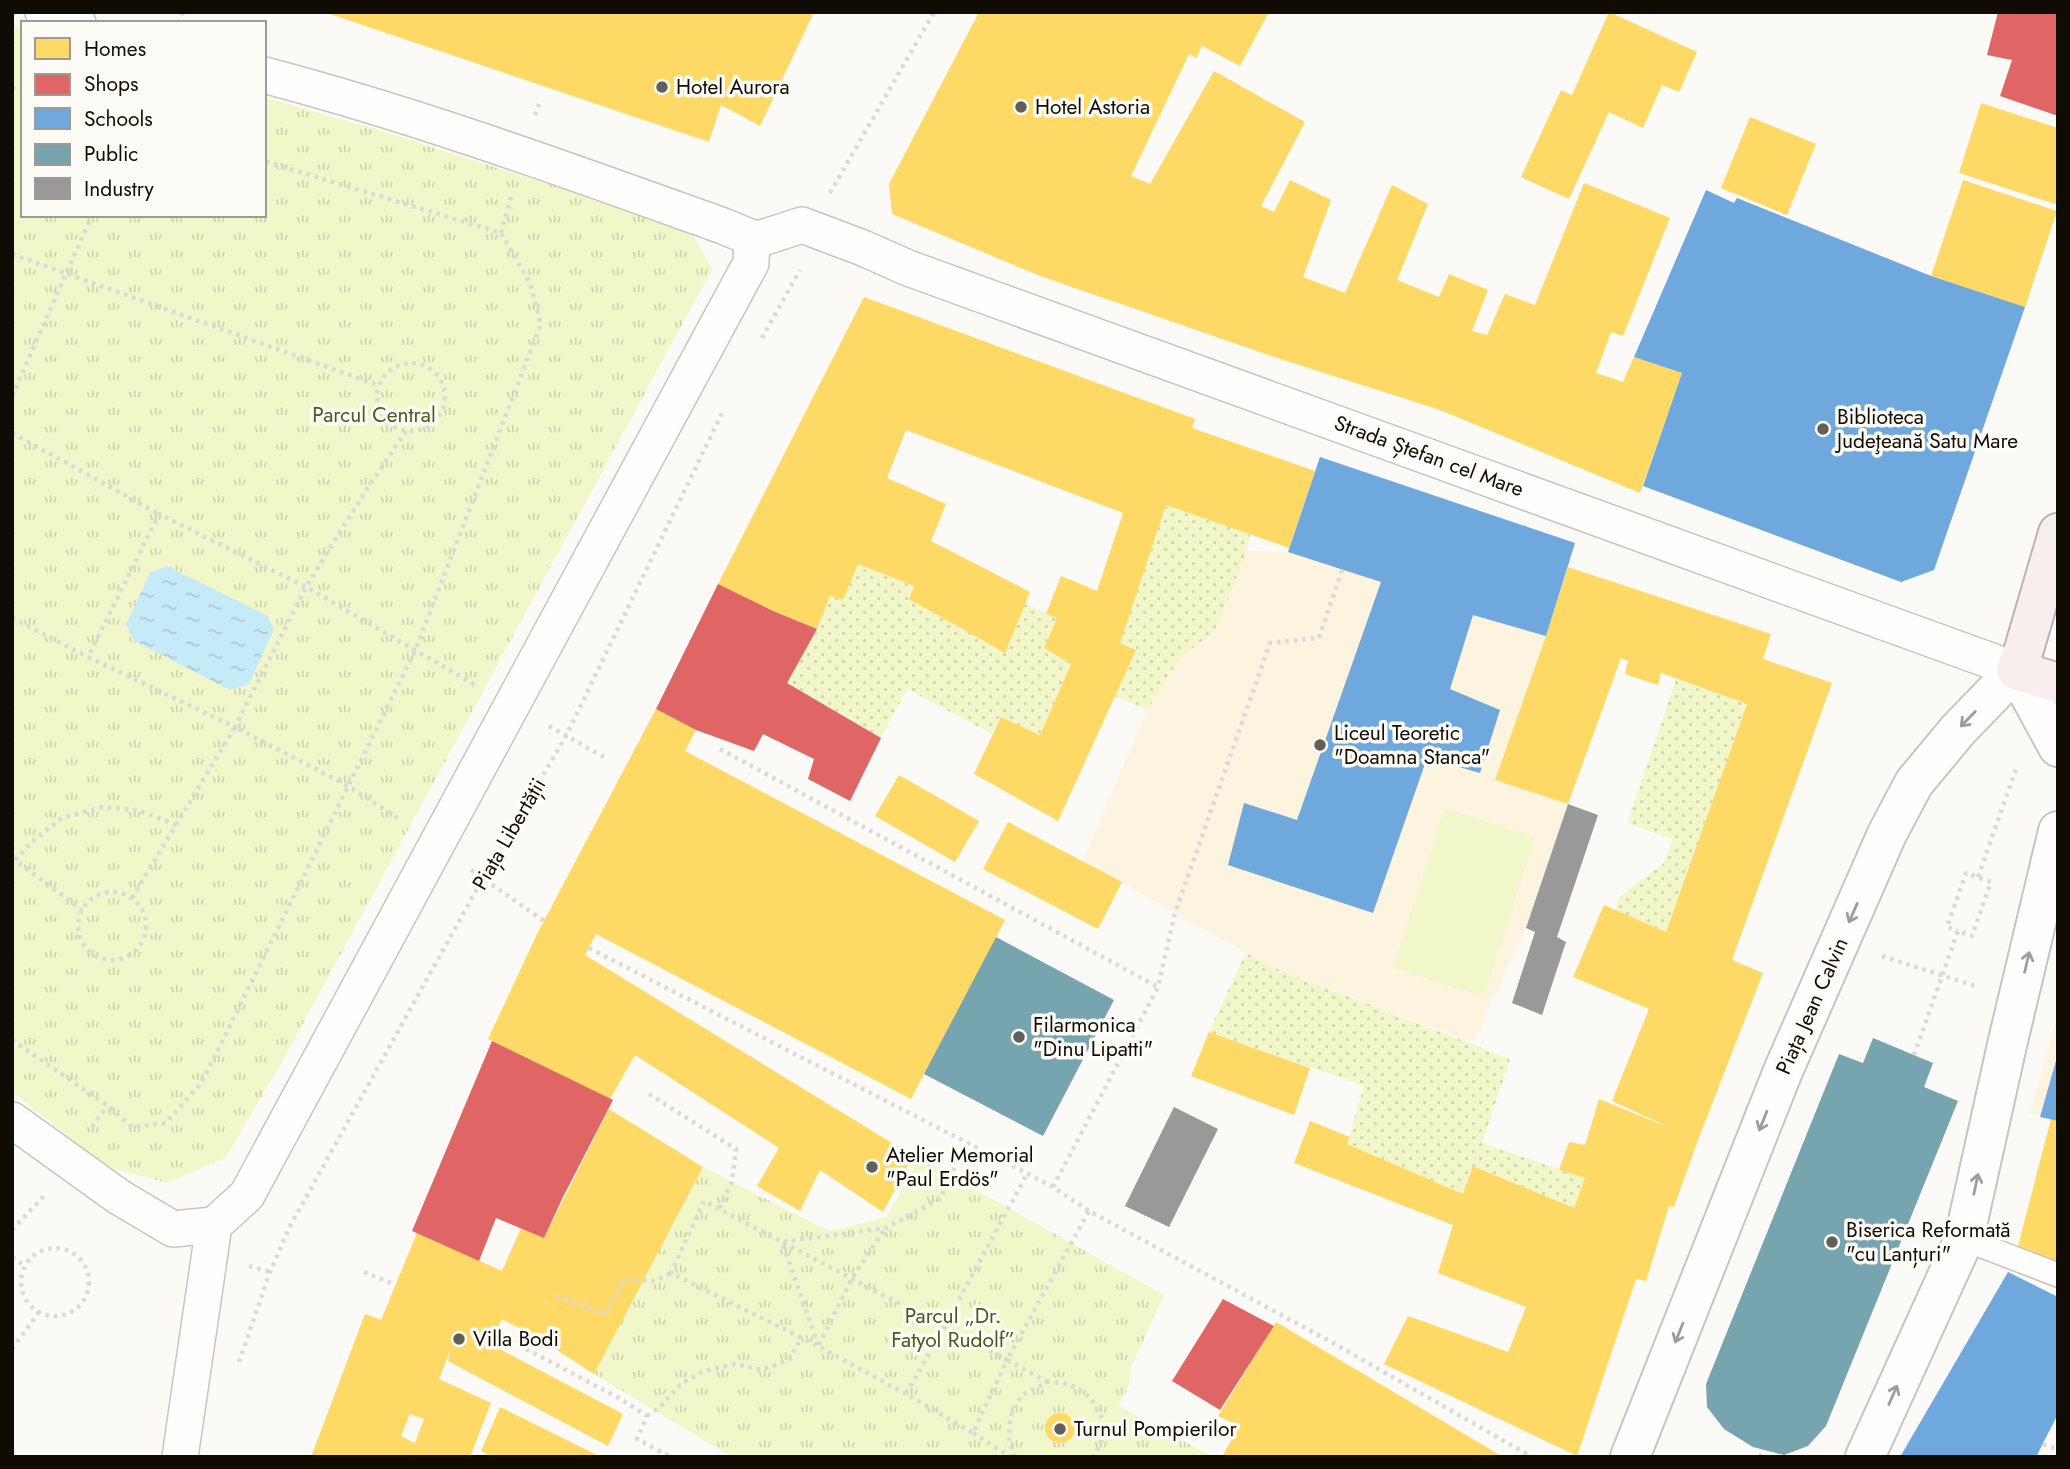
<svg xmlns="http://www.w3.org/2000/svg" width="2070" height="1469" font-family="Jost,sans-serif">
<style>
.built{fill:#fcf4df}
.grass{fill:url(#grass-dots)}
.park{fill:url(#park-tufts)}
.garden{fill:#f2f7ca}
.water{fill:url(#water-ripples)}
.homes{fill:#ffd966;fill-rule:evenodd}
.shops{fill:#e06666}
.schools{fill:#6fa8dc}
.public{fill:#76a5af}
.industry{fill:#999}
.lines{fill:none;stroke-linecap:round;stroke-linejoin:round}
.service-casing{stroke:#c7c5be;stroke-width:26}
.pedestrian-casing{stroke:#c7c5be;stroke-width:38}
.tertiary-casing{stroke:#c7c5be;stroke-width:42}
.primary-casing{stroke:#c0b1ae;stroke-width:42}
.path{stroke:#dad9d8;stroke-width:4.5;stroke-dasharray:3.5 5;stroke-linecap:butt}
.service{stroke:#fefefe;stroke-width:23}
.pedestrian{stroke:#fefefe;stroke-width:35}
.tertiary{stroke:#fefefe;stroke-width:38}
.primary{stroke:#f7eeed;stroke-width:38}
.oneway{stroke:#9f9d9a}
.poi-dot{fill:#625f59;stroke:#fdfbf5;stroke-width:2.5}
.labels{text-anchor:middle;stroke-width:7;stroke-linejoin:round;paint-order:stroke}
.poi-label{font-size:21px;fill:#100c04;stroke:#fdfbf5;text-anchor:start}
.park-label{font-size:21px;fill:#51561d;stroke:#fdfbf5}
.street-label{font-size:21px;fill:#100c04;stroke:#fdfbf5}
</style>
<defs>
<pattern id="grass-dots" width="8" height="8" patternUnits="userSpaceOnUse" patternTransform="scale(1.75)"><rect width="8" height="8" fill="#f2f7ca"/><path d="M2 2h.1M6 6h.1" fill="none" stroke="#ced3ac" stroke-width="1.8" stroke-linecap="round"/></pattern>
<pattern id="park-tufts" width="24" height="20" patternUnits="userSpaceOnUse" patternTransform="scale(1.75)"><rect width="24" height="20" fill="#f2f7ca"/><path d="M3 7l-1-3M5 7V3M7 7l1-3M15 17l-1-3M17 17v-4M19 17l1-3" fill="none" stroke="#ced3ac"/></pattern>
<pattern id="water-ripples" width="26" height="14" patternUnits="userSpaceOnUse" patternTransform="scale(1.75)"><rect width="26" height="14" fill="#c6ebf8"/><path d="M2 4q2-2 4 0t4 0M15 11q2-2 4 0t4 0" fill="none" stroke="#a9c8d3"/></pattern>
</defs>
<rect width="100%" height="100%" fill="#fbfaf7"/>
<g class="built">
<path d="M 1320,457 L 1575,543 L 1546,636 L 1495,780 L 1568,804 L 1526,928 L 1473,1043 L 1267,965 L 1083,861 L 1147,710 L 1181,657 L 1215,631 L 1247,551 L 1288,552 Z"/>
<path d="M 2058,1014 L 2058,1118 L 2030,1113 Z"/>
</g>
<g class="grass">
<path d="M 1166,505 L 1250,534 L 1247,551 L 1215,631 L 1181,657 L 1147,710 L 1115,696 L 1136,650 L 1120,643 Z"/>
<path d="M 858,564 L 914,586 L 909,599 L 1025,604 L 1057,618 L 1044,648 L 1071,664 L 1040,735 L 1001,717 L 992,734 L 907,689 L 881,738 L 787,683 L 817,629 L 830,596 L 843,600 Z"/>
<path d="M 1676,679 L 1747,704 L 1666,932 L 1615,910 L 1620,896 L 1663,864 L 1673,839 L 1627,823 Z"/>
<path d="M 1246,953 L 1267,965 L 1510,1059 L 1482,1143 L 1585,1178 L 1574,1208 L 1474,1166 L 1463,1194 L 1347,1144 L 1364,1086 L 1209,1032 Z"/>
</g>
<g class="park">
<path d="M 12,25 L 23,28 L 23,215 L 264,215 L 264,97 L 388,133 L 541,182 L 687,224 L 712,269 L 288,1051 L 226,1157 L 168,1183 L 104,1166 L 12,1091 Z"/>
<path d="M 919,1158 L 1164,1295 L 1131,1367 L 1129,1385 L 1119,1406 L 1213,1457 L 732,1457 L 594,1374 L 703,1167 L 829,1231 L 887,1217 Z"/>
</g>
<path class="garden" d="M 1444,808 L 1535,837 L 1484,997 L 1393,968 Z"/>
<path class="water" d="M 167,566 L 268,616 L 274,630 L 249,684 L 230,690 L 134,641 L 126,624 L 150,573 Z"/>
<g class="homes">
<path d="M 324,12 L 814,12 L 760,126 L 721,105 L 709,142 Z"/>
<path d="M 979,12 L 1269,12 L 1240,66 L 1202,46 L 1196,58 L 1189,54 L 1131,176 L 1150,184 L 1214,71 L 1305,122 L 1261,206 L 1274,212 L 1290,180 L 1331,200 L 1303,277 L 1345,293 L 1392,185 L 1428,204 L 1397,280 L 1439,297 L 1449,274 L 1488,290 L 1472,331 L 1487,335 L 1505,294 L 1535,305 L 1584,183 L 1670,218 L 1623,336 L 1611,332 L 1596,373 L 1623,382 L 1634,357 L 1682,373 L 1640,493 L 1440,410 L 1274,357 L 1040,276 L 892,214 L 889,184 Z"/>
<path d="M 1609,12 L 1697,52 L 1679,92 L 1662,85 L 1643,128 L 1609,112 L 1569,199 L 1521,177 L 1561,90 L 1572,95 Z"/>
<path d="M 1981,103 L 2058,128 L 2058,205 L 1959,173 Z"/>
<path d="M 1750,117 L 1816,144 L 1787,215 L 1721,188 Z"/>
<path d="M 1963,180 L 2057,211 L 2025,307 L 1931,276 Z"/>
<path d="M 864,297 L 1195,419 L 1192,428 L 1315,471 L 1289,548 L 1166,505 L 1120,643 L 1136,650 L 1058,821 L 974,774 L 1001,717 L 1040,735 L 1071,664 L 1044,648 L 1057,618 L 1046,614 L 1061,576 L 1097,591 L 1123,513 L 906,430 L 887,478 L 946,504 L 931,541 L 1030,592 L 1005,653 L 909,599 L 914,586 L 858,564 L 843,600 L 830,596 L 817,629 L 773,611 L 718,584 Z"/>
<path d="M 1568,567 L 1771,634 L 1763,659 L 1832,683 L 1732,960 L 1763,973 L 1698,1140 L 1674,1207 L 1669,1206 L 1646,1281 L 1636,1279 L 1577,1456 L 1384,1364 L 1408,1316 L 1508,1352 L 1526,1307 L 1438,1273 L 1453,1225 L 1294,1163 L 1310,1121 L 1350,1137 L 1347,1144 L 1463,1194 L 1473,1166 L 1574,1208 L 1585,1178 L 1559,1170 L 1569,1142 L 1585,1145 L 1599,1099 L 1675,1130 L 1612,1101 L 1649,1009 L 1573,977 L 1604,905 L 1666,932 L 1747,704 L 1661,673 L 1658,685 L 1625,674 L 1628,661 L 1621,658 L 1568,804 L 1495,780 L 1546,636 Z"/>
<path d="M 656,709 L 696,730 L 685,751 L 1005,920 L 911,1099 L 596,934 L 585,955 L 913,1156 L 883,1212 L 820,1170 L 800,1211 L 757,1186 L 779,1148 L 635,1055 L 610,1099 L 488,1039 L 538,932 Z"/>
<path d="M 899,775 L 979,821 L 955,862 L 875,816 Z"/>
<path d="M 1008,822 L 1122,882 L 1098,929 L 983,869 Z"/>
<path d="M 1209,1032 L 1310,1068 L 1294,1115 L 1191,1076 Z"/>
<path d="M 609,1109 L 703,1167 L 594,1374 L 540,1339 L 502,1319 L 490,1344 L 623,1414 L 608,1446 L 448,1361 L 451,1349 L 439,1379 L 491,1403 L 470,1457 L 311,1457 L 365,1314 L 381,1320 L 417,1233 L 502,1271 L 521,1228 L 544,1238 ZM 410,1414 L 424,1419 L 415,1443 L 401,1436 Z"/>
<path d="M 2051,1119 L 2058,1121 L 2058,1262 L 2017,1250 Z"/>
<path d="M 1276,1322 L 1503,1457 L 1222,1457 L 1239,1426 L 1218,1416 Z"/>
<path d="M 500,1407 L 589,1451 L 600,1457 L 492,1457 L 481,1451 Z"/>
<circle cx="1060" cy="1428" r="15"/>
</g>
<g class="shops">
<path d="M 1998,12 L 2058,12 L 2058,116 L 2000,96 L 2012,60 L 1987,55 Z"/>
<path d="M 718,584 L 773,611 L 817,629 L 787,683 L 881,738 L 850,801 L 808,779 L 814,759 L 763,734 L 754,751 L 696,730 L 656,709 Z"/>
<path d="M 492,1041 L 613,1100 L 563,1197 L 544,1238 L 496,1218 L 479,1261 L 412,1231 Z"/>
<path d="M 1223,1299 L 1274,1326 L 1220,1410 L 1172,1381 Z"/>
</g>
<g class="schools">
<path d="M 1706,190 L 1734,203 L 1737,198 L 1931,276 L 2025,307 L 1934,570 L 1901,582 L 1643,486 L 1682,373 L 1634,357 Z"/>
<path d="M 1320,457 L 1575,543 L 1546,636 L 1473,615 L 1450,689 L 1500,710 L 1480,773 L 1427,758 L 1373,913 L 1228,865 L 1244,803 L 1297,820 L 1381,582 L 1288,552 Z"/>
<path d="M 2057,1057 L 2058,1057 L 2058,1121 L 2040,1117 Z"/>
<path d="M 2008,1272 L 2058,1297 L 2058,1414 L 2036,1457 L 1900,1457 Z"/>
</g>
<g class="public">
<path d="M 996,937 L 1114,1000 L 1043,1136 L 924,1074 Z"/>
<path d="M 1873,1038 L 1933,1063 L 1924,1087 L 1958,1101 L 1826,1426 L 1808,1446 L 1784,1455 L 1753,1447 L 1724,1429 L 1707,1407 L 1706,1384 L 1839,1054 L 1863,1063 Z"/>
</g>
<g class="industry">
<path d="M 1568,804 L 1598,815 L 1557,937 L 1566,942 L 1542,1015 L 1512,1003 L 1535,932 L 1526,928 Z"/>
<path d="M 1174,1107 L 1218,1129 L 1169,1227 L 1125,1206 Z"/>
</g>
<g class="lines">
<g class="service-casing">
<path id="service" d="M 1964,1239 L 2058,1275"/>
</g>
<g class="pedestrian-casing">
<g id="pedestrian">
<path d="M 43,12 L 78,23"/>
<path d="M 264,75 C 420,116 572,172 723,226 L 752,238 L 762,238 L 802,225 L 863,248 L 908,268 L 2016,670"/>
<path d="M 12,1120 L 119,1197 L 173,1229 L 214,1225 L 247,1195 L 751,263 L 752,238"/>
<path d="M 180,1457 L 214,1225"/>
</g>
</g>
<g class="tertiary-casing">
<g id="tertiary">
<path d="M 1630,1457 L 1783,1071 L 1887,834 L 1914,783 L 1958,730 L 2016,670 L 2058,747"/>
<path d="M 1865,1457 L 1964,1239 L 2007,1045 L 2058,831"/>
</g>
</g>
<g class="primary-casing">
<path id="primary" d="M 2058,533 L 2022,656 L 2016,670 L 2058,683"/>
</g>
<g class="path">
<path d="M 178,23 L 183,12"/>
<path d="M 12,88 L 23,91"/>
<path d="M 535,115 L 539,104"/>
<path d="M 830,193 L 934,12"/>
<path d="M 501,233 L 512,194"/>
<path d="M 12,254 L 380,386"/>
<path d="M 762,338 L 800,270"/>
<circle cx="411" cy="397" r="34"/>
<path d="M 12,396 L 92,215"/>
<path d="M 406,431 L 365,492 L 306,587 L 235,727 L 88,657 L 159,514 L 306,587 L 477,686"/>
<path d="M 12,433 L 159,514"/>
<path d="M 12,618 L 88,657"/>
<path d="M 549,726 L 604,757"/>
<path d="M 720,749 L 1158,987"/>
<path d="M 12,858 L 82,910"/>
<path d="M 15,860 L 36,838 L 62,818 L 102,807 L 138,810 L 176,825"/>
<path d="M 471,870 L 544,921"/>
<path d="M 1978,877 L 2017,766"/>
<circle cx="112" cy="926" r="34"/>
<path d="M 132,898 L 235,727 L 348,786 L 401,820"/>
<path d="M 589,948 L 1053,1187 L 1089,1211 L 1335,1344 L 1532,1457"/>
<path d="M 1882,956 L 1978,987"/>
<path d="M 12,1040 L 108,1106 L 132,1127 L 166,1123 L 202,1082 L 415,651 L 541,324 L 530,283 L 501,233 L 264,161"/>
<path d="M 1914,1055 L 1958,931 L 1972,936 L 1991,882 L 1966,873 L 1947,927 L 1958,931"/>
<path d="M 649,1094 L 736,1149 L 732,1182 L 719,1209"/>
<path d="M 92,1127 L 107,1106"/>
<path d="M 1053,1187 L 1158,987 L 1175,913 L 1270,643 L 1319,638 L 1342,570"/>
<path d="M 12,1230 L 45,1195"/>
<circle cx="55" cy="1282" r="34"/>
<path d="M 12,1257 L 25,1266"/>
<path d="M 249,1266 L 270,1272"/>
<path d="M 364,1272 L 396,1285"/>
<path d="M 556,1296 L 604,1314 L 624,1279 L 655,1281 L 671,1273"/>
<path d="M 944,1327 L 1007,1360 L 973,1433 L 906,1394 Z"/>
<path d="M 496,1333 L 619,1398 L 647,1416 L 637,1439 L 671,1457"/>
<path d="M 818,1345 L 782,1242 L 886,1228 L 940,1199 L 966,1142"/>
<path d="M 819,1345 L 852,1278 L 885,1229"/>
<path d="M 12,1349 L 39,1312"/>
<path d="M 239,1362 L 270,1272 L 289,1228 L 483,878 L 566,736 L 723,411"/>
<path d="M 1048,1382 L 1007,1360 L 1089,1211"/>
<path d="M 906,1394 L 818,1346 L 671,1273 L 704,1201 L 944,1327 L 1027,1174"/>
<path d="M 647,1416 L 660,1407 L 682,1383 L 704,1371 L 735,1364 L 761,1370 L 789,1360 L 801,1338"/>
<path d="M 973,1433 L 1011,1457"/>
<path d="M 2043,1444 L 2058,1450"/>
<path d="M 1015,1457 L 1009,1441 L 1010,1417 L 1022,1395 L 1048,1382 L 1069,1384 L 1090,1397 L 1102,1418 L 1101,1444 L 1093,1457"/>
<path d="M 1760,1457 L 1763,1450"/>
</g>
<use href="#service" class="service"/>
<use href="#pedestrian" class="pedestrian"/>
<use href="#tertiary" class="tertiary"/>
<use href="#primary" class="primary"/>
</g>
<defs><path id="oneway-shaft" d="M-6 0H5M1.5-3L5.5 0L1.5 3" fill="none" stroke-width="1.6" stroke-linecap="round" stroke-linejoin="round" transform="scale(1.75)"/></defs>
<g class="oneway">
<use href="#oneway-shaft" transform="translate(1968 719) rotate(134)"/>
<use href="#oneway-shaft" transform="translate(1853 913) rotate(114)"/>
<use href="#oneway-shaft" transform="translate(2027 962) rotate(-77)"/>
<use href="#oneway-shaft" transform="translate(1763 1121) rotate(112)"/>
<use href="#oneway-shaft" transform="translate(1976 1184) rotate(-78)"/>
<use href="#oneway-shaft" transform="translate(1679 1333) rotate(112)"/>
<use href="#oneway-shaft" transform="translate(1893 1395) rotate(-66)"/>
</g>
<g class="poi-dot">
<circle cx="662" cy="87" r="7"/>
<circle cx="1021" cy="107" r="7"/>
<circle cx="1823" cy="429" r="7"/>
<circle cx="1320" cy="745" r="7"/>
<circle cx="1019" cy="1037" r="7"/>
<circle cx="872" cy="1167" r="7"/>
<circle cx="1832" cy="1242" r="7"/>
<circle cx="459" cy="1339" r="7"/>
<circle cx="1060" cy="1429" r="7"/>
</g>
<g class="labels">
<g class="poi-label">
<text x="676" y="94">Hotel Aurora</text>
<text x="1035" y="114">Hotel Astoria</text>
<text x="1837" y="424">Biblioteca<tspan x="1837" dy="24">Judeţeană Satu Mare</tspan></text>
<text x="1334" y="740">Liceul Teoretic<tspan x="1334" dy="24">"Doamna Stanca"</tspan></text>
<text x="1033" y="1032">Filarmonica<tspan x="1033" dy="24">"Dinu Lipatti"</tspan></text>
<text x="886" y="1162">Atelier Memorial<tspan x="886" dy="24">"Paul Erdös"</tspan></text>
<text x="1846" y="1237">Biserica Reformată<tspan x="1846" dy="24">"cu Lanțuri"</tspan></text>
<text x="473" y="1346">Villa Bodi</text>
<text x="1074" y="1436">Turnul Pompierilor</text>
</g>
<g class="park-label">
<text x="374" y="422">Parcul Central</text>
<text x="953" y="1323">Parcul „Dr.<tspan x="953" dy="24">Fatyol Rudolf”</tspan></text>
</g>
<g class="street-label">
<text transform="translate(1429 456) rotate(20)" y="7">Strada Ștefan cel Mare</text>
<text transform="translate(509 834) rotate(-60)" y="7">Piața Libertății</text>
<text transform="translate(1812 1006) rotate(-66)" y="7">Piața Jean Calvin</text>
</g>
</g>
<rect width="2070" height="1469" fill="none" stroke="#100c04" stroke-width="28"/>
<rect x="21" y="21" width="245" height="196" fill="#fdfbf5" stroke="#9e9b95" stroke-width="2"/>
<rect x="35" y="38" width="35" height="21" fill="#ffd966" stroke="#9e9b95" stroke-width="2"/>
<text x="84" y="56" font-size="21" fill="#100c04">Homes</text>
<rect x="35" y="74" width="35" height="21" fill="#e06666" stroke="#9e9b95" stroke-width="2"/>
<text x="84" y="91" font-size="21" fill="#100c04">Shops</text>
<rect x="35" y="108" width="35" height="21" fill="#6fa8dc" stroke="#9e9b95" stroke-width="2"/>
<text x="84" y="126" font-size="21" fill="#100c04">Schools</text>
<rect x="35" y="144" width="35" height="21" fill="#76a5af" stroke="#9e9b95" stroke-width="2"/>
<text x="84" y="161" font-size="21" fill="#100c04">Public</text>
<rect x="35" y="178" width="35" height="21" fill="#999999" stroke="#9e9b95" stroke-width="2"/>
<text x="84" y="196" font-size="21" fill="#100c04">Industry</text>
</svg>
